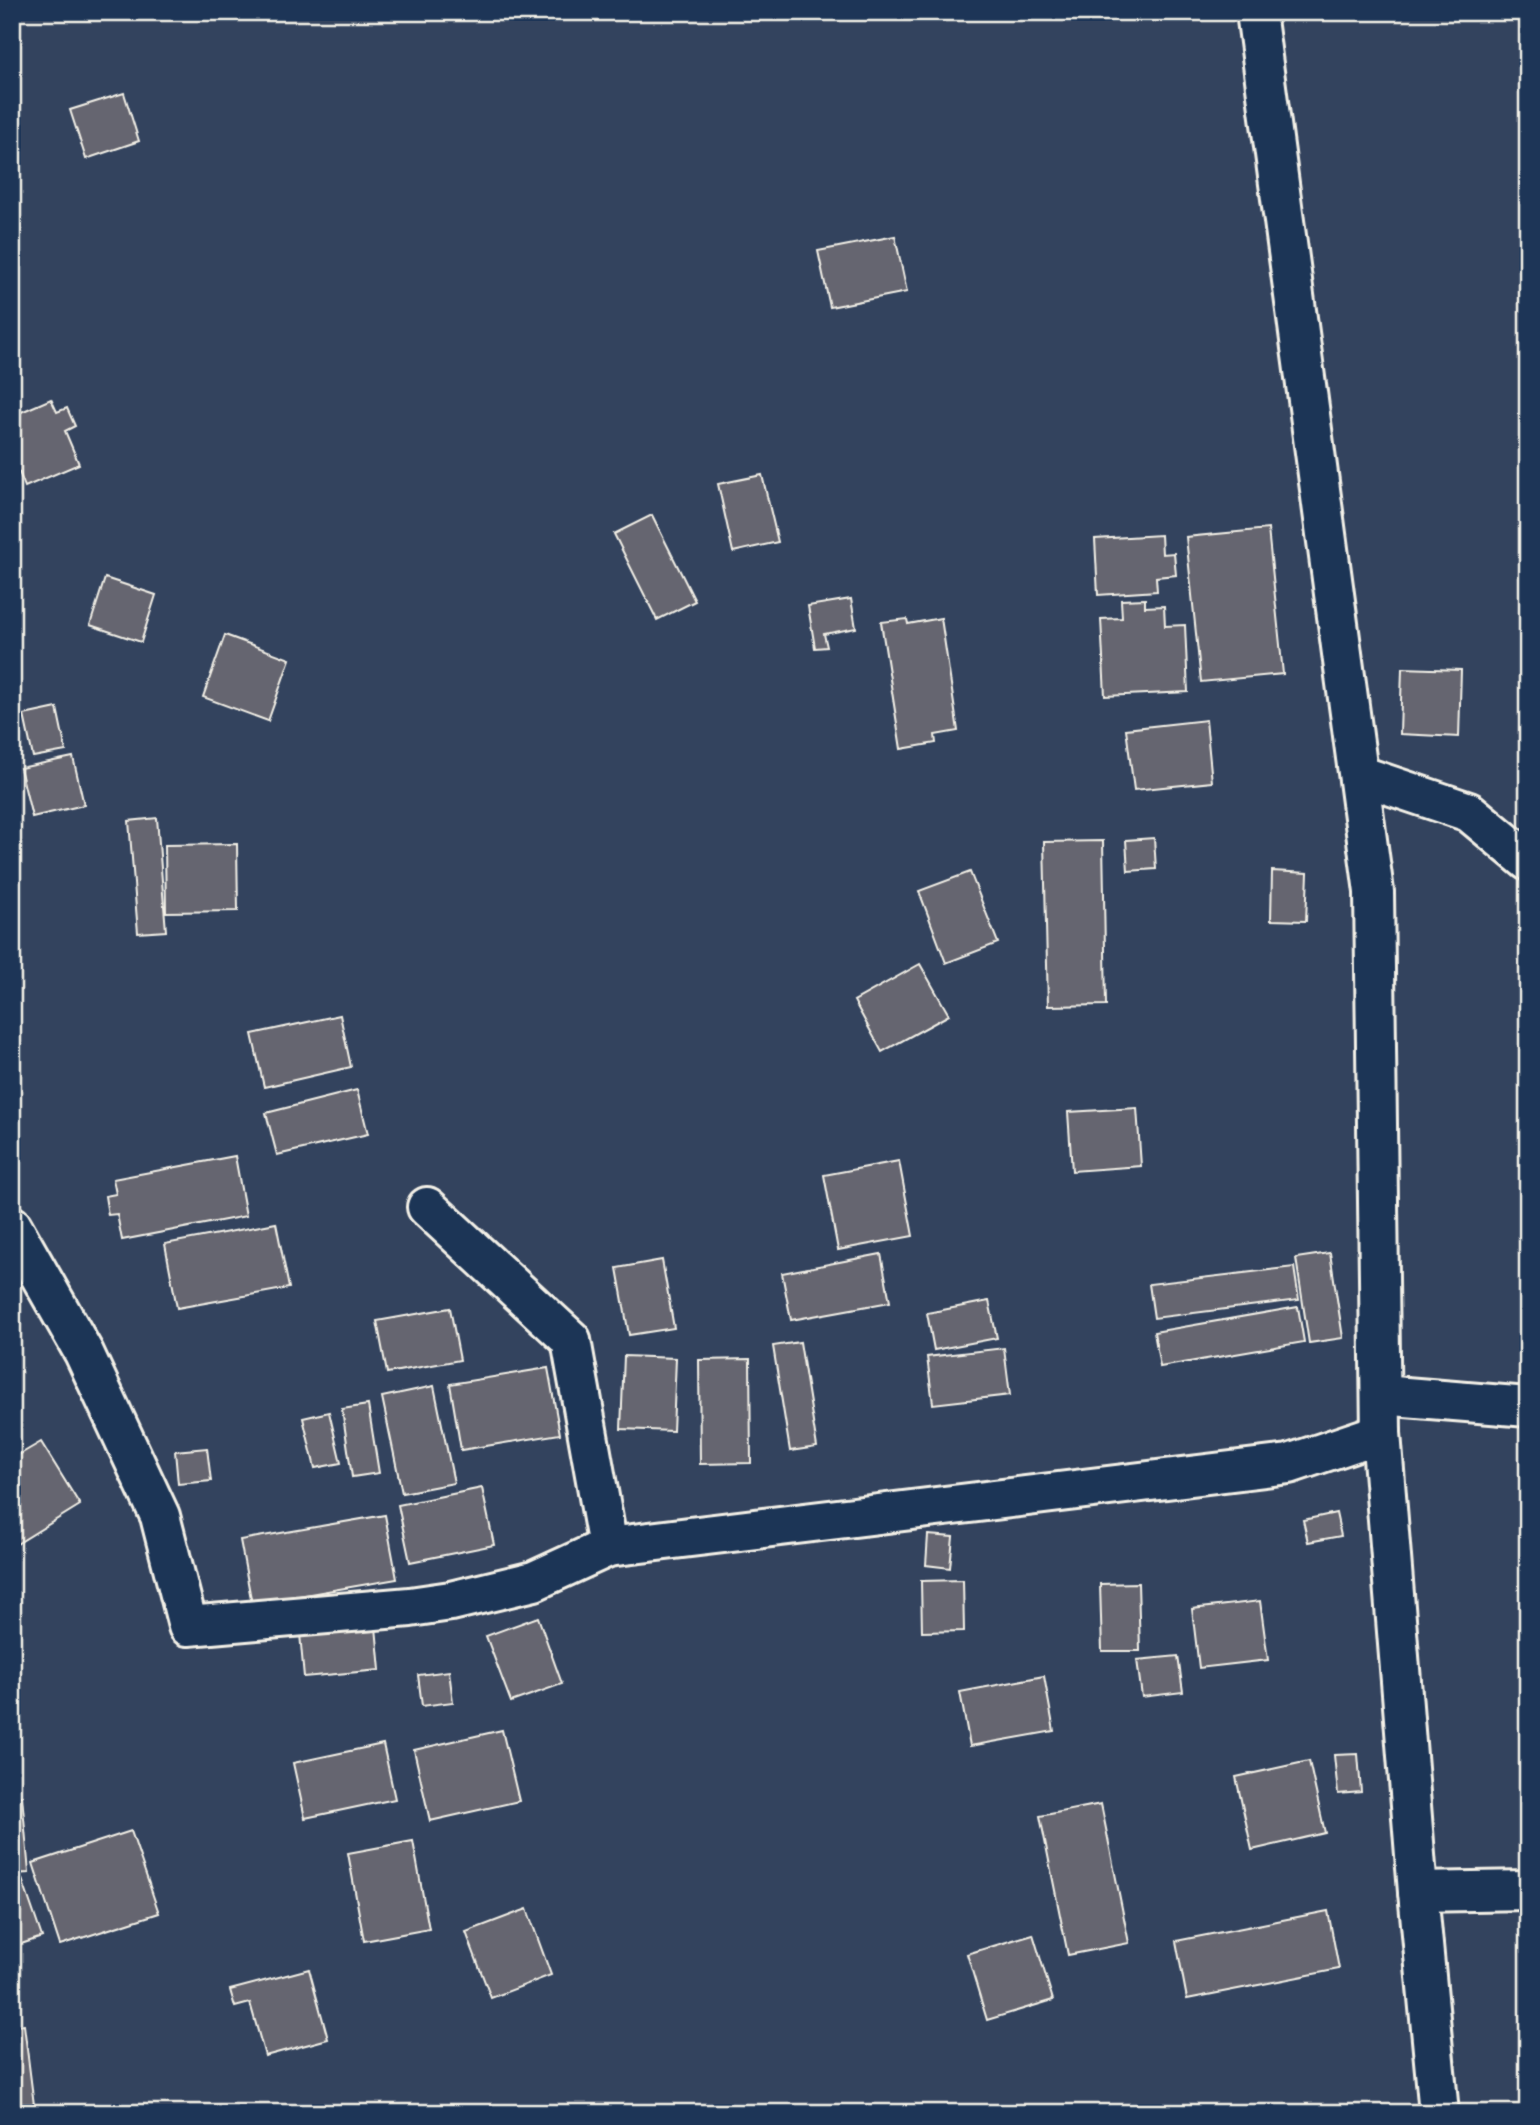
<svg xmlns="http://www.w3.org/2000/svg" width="1540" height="2125" font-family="Dekko,sans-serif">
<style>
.building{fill:#65656f;stroke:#f4f1e8;stroke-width:2}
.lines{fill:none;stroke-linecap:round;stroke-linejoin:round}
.minor-casing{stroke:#f4f1e8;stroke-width:44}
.minor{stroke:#1d3557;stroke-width:38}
</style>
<rect width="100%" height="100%" fill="#33435e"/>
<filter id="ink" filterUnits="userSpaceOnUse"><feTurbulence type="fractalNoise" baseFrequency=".0143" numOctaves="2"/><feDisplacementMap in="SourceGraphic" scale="14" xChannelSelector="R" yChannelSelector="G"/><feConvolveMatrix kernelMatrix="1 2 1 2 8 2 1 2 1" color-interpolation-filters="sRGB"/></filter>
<g filter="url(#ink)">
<g class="building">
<path d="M 12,16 L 20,46 L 12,48 Z"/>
<path d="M 124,93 L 139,141 L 86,159 L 70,110 Z"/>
<path d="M 895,236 L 907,292 L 830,307 L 818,251 Z"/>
<path d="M 51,399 L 57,412 L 67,408 L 75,426 L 65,431 L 79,464 L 25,487 L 19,472 L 12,475 L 12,416 Z"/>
<path d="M 762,475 L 778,542 L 733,552 L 718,484 Z"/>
<path d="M 652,515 L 695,601 L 657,620 L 614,534 Z"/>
<path d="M 1268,529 L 1283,674 L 1201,682 L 1186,537 Z"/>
<path d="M 1161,535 L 1162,554 L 1174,553 L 1176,575 L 1156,577 L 1157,591 L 1098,595 L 1095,539 Z"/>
<path d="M 105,578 L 156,595 L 141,642 L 90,625 Z"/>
<path d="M 851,599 L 856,628 L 824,634 L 827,647 L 815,648 L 808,606 Z"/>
<path d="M 1145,599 L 1145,607 L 1164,606 L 1165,626 L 1185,625 L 1188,692 L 1105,696 L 1101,619 L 1122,618 L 1121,600 Z"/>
<path d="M 941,618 L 958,731 L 935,735 L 936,743 L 901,749 L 881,622 L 907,619 L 908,624 Z"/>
<path d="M 225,635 L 290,659 L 268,721 L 203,697 Z"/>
<path d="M 1402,668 L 1461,670 L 1459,737 L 1400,734 Z"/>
<path d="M 57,708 L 66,751 L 33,757 L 24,715 Z"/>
<path d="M 1206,720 L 1212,782 L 1134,790 L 1126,729 Z"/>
<path d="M 73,757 L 84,805 L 32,817 L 20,768 Z"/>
<path d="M 157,818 L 166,931 L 138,933 L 129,821 Z"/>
<path d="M 1154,838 L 1156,869 L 1128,871 L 1126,840 Z"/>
<path d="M 1103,841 L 1106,1005 L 1048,1006 L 1044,842 Z"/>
<path d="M 237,844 L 238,911 L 166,912 L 165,845 Z"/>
<path d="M 1272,871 L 1308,873 L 1306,921 L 1271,920 Z"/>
<path d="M 970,872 L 998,943 L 946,963 L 919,891 Z"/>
<path d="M 920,964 L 949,1015 L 882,1052 L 854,1001 Z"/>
<path d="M 340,1015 L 351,1067 L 264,1087 L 252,1034 Z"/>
<path d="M 357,1090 L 368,1134 L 277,1155 L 266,1113 Z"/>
<path d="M 1137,1108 L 1141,1166 L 1072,1171 L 1068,1112 Z"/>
<path d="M 235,1156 L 246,1216 L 122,1240 L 117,1214 L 108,1215 L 105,1196 L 116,1194 L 113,1179 Z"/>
<path d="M 899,1161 L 913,1236 L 838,1250 L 824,1175 Z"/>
<path d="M 276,1223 L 289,1288 L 177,1308 L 165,1244 Z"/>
<path d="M 1330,1253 L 1343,1338 L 1309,1343 L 1296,1258 Z"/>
<path d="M 881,1254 L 890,1302 L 791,1320 L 782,1273 Z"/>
<path d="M 662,1260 L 674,1328 L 629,1335 L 617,1268 Z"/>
<path d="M 1294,1267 L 1299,1300 L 1154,1318 L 1149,1284 Z"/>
<path d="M 989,1301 L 997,1338 L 934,1350 L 927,1313 Z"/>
<path d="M 1298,1307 L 1304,1342 L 1160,1367 L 1154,1332 Z"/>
<path d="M 450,1308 L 460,1360 L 387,1373 L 377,1321 Z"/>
<path d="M 800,1342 L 817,1447 L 790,1451 L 773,1346 Z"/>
<path d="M 1004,1348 L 1010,1395 L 933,1404 L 927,1357 Z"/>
<path d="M 624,1356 L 676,1358 L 673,1431 L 621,1429 Z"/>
<path d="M 750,1359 L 751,1463 L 700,1464 L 699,1360 Z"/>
<path d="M 548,1368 L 560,1434 L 461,1450 L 450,1384 Z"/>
<path d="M 434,1386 L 454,1483 L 402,1493 L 382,1397 Z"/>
<path d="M 368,1405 L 379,1473 L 352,1477 L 342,1409 Z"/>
<path d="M 329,1412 L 341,1463 L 315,1468 L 303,1418 Z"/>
<path d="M 41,1442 L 80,1505 L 12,1547 L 12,1459 Z"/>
<path d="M 207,1448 L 211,1481 L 178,1484 L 175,1451 Z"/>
<path d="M 482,1488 L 494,1545 L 410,1562 L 398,1505 Z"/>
<path d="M 1336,1513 L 1341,1536 L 1308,1542 L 1303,1520 Z"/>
<path d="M 385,1515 L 397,1579 L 252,1604 L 240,1540 Z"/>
<path d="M 928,1535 L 953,1537 L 950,1568 L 926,1565 Z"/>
<path d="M 963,1580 L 964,1631 L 922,1632 L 921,1581 Z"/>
<path d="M 1138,1583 L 1140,1651 L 1102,1651 L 1100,1584 Z"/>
<path d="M 1260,1601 L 1268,1660 L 1199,1668 L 1192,1609 Z"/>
<path d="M 538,1617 L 562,1684 L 511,1702 L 486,1636 Z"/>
<path d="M 376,1627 L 380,1670 L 304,1677 L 300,1634 Z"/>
<path d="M 1178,1656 L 1183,1692 L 1142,1697 L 1137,1660 Z"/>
<path d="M 449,1671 L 453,1702 L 422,1706 L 418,1675 Z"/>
<path d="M 1044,1676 L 1054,1731 L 970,1746 L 960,1692 Z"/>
<path d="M 502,1730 L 519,1801 L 430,1821 L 414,1750 Z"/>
<path d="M 383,1744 L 395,1799 L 305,1818 L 293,1763 Z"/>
<path d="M 1358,1754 L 1361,1792 L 1338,1794 L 1334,1755 Z"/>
<path d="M 1309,1761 L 1325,1833 L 1252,1850 L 1236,1777 Z"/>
<path d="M 22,1796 L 29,1873 L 12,1874 L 12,1797 Z"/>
<path d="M 1101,1804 L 1129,1943 L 1068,1955 L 1040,1816 Z"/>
<path d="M 131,1831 L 159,1913 L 60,1945 L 33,1863 Z"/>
<path d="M 413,1841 L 429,1929 L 364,1941 L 348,1853 Z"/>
<path d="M 22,1879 L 42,1937 L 12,1947 L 12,1883 Z"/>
<path d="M 527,1909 L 551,1975 L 491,1998 L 466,1932 Z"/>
<path d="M 1328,1911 L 1339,1969 L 1187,1999 L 1176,1941 Z"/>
<path d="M 1033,1934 L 1053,2000 L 987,2020 L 967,1954 Z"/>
<path d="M 309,1969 L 328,2039 L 265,2056 L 250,2003 L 235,2007 L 230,1990 Z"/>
<path d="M 24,2025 L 35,2113 L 12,2113 L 12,2026 Z"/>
</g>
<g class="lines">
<g class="minor-casing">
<g id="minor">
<path d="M 1256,12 L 1374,892 L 1381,1433 L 1418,1892 L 1439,2113"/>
<path d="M 1359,775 L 1469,812 L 1528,861"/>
<path d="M 427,1207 L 571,1340 L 608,1547"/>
<path d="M 12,1226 L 84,1353 L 160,1516 L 188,1626 L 410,1607 L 451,1601 L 534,1581 L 608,1547 L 1289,1464 L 1381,1433"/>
<path d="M 1381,1395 L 1528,1407"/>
<path d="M 1418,1892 L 1528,1890"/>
</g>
</g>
<use href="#minor" class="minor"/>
</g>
</g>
<rect width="1540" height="2125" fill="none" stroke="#1d3557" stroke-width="42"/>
<rect x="21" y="21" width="1498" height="2083" fill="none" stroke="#f4f1e8" stroke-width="2.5" filter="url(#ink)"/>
</svg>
